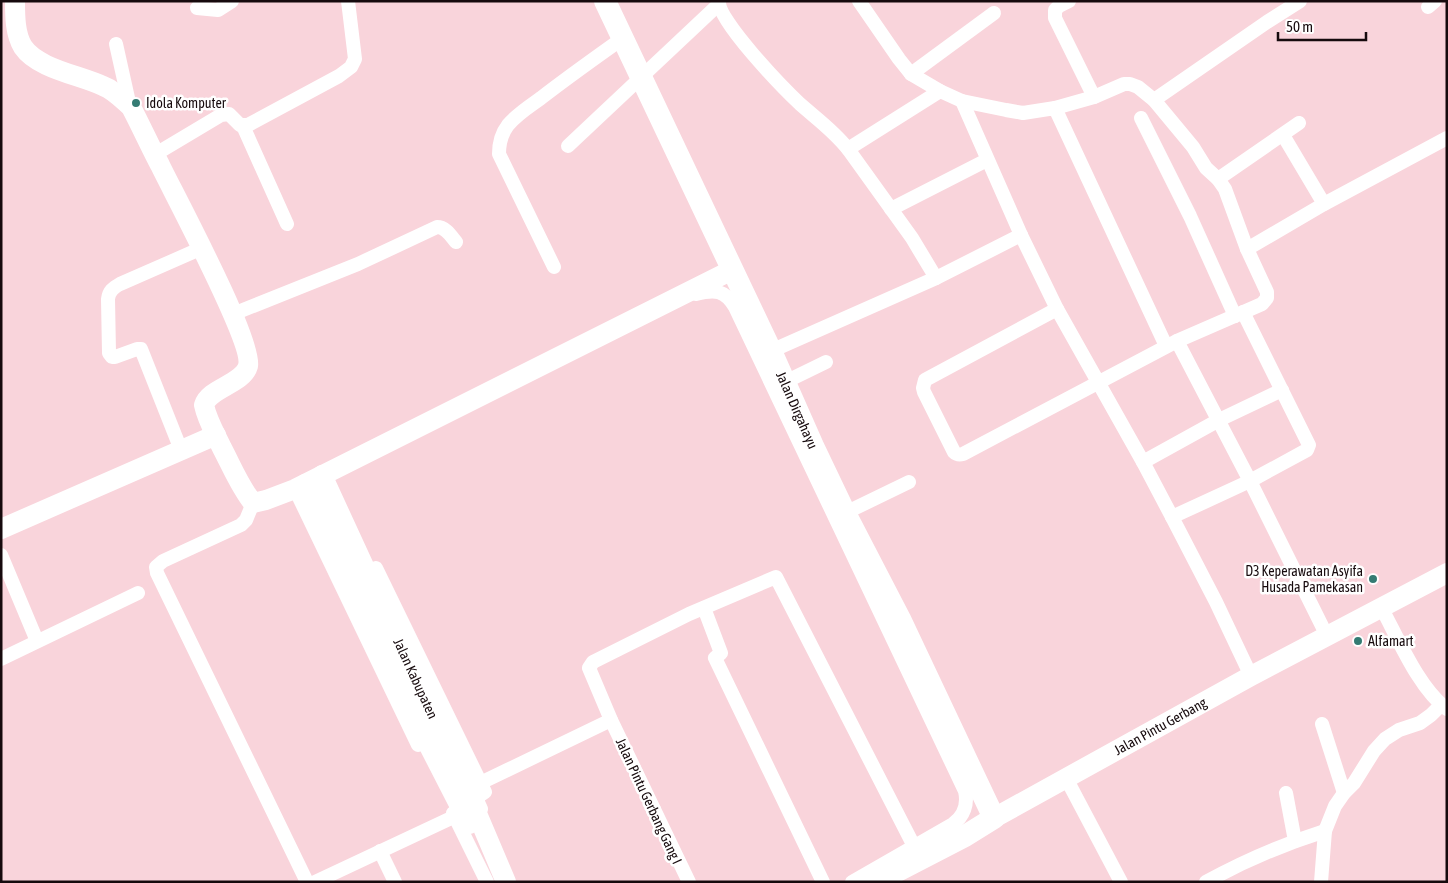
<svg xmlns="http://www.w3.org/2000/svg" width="1448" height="883" font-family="'Asap Condensed',sans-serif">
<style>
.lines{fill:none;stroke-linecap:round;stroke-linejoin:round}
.street{stroke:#fff;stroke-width:14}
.secondary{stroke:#fff;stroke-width:20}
.primary{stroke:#fff;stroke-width:22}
.poi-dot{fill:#347b73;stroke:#fff;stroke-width:2}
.labels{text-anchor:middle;stroke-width:5;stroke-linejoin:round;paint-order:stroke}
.poi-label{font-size:14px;fill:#160a0d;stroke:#fff;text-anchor:start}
.street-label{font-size:14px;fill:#160a0d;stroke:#fff}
</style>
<rect width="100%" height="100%" fill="#f9d4db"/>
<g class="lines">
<g class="street">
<path d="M 719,1 C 717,20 784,89 800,104 C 817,119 834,131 848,149 L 912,238 L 936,278"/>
<path d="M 859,1 L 899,59 L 911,74 L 940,91 L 962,101 L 1006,110 L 1023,113 L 1055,108 L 1166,346"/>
<path d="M 1069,1 L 1059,6 L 1055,10 L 1055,18 L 1094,97"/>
<path d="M 1428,7 L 1435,1"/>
<path d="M 197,8 L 218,10 L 232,1"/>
<path d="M 116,44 L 130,107"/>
<path d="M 911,74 L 994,13"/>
<path d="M 1154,100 L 1267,22 L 1300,1"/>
<path d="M 962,101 L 1021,235 L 1057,309 L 1143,462 L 1172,517 L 1216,602 L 1251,676"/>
<path d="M 1055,108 L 1094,97 L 1124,84 L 1130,84 L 1138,87 L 1154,100 L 1193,147 L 1206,168 L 1218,179 L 1225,189 L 1247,249 L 1267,292 L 1267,298 L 1262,304 L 1177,341 L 963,454 C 959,455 957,455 954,452 L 924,392 L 923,388 L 925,380 L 1057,309"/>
<path d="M 1141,118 L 1190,216 L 1235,316"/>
<path d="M 243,126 L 287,224"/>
<path d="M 1283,135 L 1324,204"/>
<path d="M 568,146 L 718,5"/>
<path d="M 848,149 L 940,91"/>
<path d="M 154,155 L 221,115 L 229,114 L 240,125 L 248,125 L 339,76 L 351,67 L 355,59 L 348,1"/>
<path d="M 1218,179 L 1299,123"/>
<path d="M 891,209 L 987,160"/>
<path d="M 1247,249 L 1324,204 L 1447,138"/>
<path d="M 554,267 L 499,154 C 499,143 501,134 508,125 C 517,114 530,106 541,98 C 568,77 595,58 623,38"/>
<path d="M 696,294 C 715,289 725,290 735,307 L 965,791 C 968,804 964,816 953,824 L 852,882"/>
<path d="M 233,314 L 358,264 L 437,227 C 446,227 451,236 456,242"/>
<path d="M 1177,341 L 1250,481 L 1327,636"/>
<path d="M 771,351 L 936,278 L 1021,235"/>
<path d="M 785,382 L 826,362"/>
<path d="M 181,450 L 141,349 L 137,349 L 115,357 L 112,357 L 109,353 L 108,299 C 109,291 113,288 120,284 L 202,248"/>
<path d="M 1143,462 L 1219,420 L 1282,390"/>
<path d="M 295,489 L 418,745"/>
<path d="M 253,503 L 246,520 L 241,525 L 163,561 L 156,567 L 157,573 L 307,882"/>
<path d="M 845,513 L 909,482"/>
<path d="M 1172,517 L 1250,481 L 1307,450 L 1309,445 L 1243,312"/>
<path d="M 1,555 L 37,641"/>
<path d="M 376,568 L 485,792 L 476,798 L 481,809"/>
<path d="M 1381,607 C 1398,638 1419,689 1447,709"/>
<path d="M 704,608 L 721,653 L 715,658 L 823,882"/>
<path d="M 1,659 L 138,593"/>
<path d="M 1322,724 L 1344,793"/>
<path d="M 1066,778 L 1121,882"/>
<path d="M 472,787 L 611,720"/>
<path d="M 1286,793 L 1295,841"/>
<path d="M 453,813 L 487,882"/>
<path d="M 380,851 L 395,882"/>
<path d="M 315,882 L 462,813"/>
<path d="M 689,882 L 611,720 L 589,668 L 593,662 L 689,614 L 776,577 L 918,854"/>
<path d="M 1206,882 C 1244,861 1284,844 1325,831"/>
<path d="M 1321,882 L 1325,831 L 1335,806 L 1344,793 L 1354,783 L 1374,751 L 1385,739 L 1399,730 L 1420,723 L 1431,715 L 1441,705"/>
</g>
<g class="secondary">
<path d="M 15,1 C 15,16 15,34 23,47 C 38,69 80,75 103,86 C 114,90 122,99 131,107 C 141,126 150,146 160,165 C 174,194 254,343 248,366 C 243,384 209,388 204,405 C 207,420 216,435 222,448 C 232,467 240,487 253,503 L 266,500 L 295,489 L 732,270"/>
<path id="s1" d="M 322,475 L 467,790 L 506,882"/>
<path d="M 305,484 L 335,541 L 429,746 L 469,824"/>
<path d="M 1,529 L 216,435"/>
<path id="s2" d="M 994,818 L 1251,676 L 1447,573"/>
</g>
<path class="primary" id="s3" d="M 605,1 L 771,351 L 813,446 L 845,513 L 900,619 L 994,818 L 965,836 L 876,882"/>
</g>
<g class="poi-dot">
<circle cx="136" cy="103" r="5"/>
<circle cx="1373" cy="579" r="5"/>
<circle cx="1358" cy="641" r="5"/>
</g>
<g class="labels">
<g class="poi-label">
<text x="146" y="108">Idola Komputer</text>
<text x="1363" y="576" text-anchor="end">D3 Keperawatan Asyifa<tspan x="1363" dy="16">Husada Pamekasan</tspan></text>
<text x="1368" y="646">Alfamart</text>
</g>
<g class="street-label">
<text dy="5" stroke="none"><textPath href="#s3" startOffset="452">Jalan Dirgahayu</textPath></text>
<text dy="5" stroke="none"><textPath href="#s1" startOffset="224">Jalan Kabupaten</textPath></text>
<text dy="5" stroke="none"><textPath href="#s2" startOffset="190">Jalan Pintu Gerbang</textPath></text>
<text transform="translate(649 801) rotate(65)" y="5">Jalan Pintu Gerbang Gang I</text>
</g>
</g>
<rect width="1448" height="883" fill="none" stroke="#160a0d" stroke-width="5"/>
<path d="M1278 32v8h88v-8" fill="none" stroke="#160a0d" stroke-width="2.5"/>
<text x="1286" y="32" font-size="15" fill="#160a0d" stroke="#ffffff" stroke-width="4" paint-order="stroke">50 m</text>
</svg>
